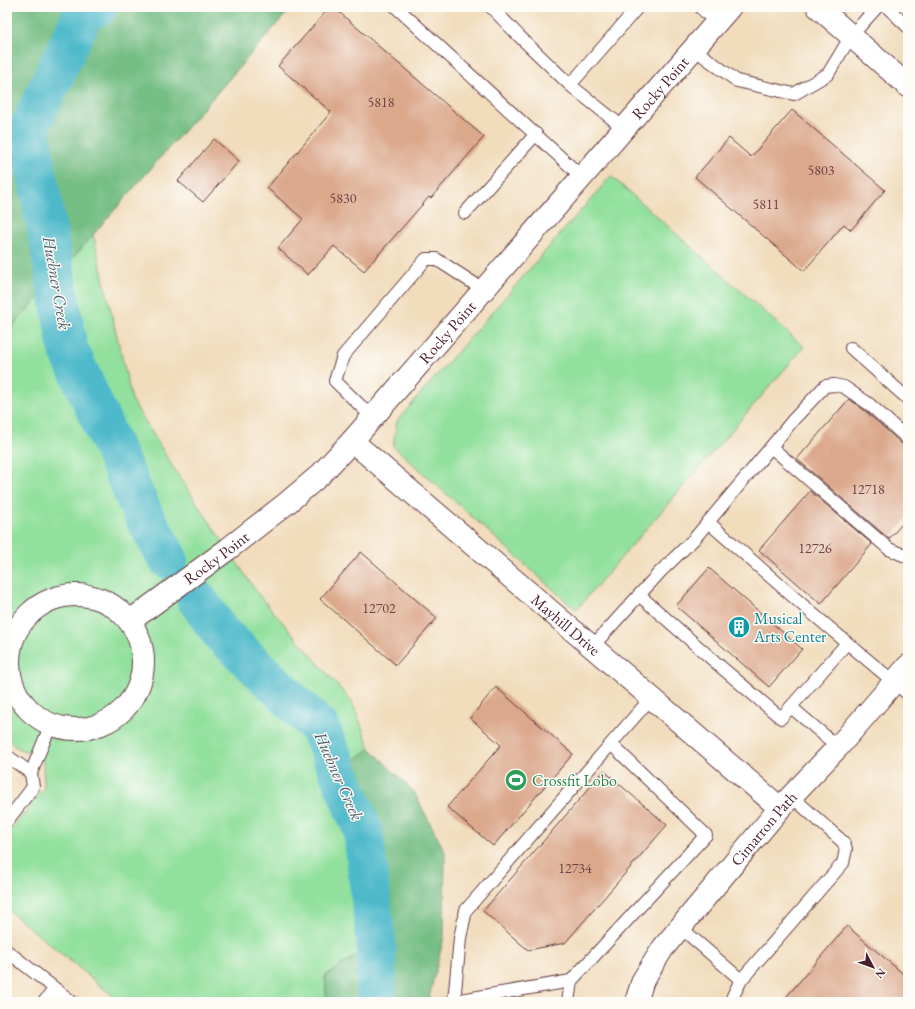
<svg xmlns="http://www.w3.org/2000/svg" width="915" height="1009" font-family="'EB Garamond',serif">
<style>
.green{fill:#92e09d;stroke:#6e8064}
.forest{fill:#75be84;stroke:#606e58}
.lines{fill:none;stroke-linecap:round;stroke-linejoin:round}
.stream{stroke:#4db9ca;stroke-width:7}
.river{stroke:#4db9ca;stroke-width:40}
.building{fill:#dba88c}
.lane-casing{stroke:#633b41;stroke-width:14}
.street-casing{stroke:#633b41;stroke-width:24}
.lane{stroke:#fff;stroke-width:12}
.street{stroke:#fff;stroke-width:22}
.labels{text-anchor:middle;stroke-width:3;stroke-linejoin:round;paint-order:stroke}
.number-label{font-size:14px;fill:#6e4143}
.street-label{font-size:16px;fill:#4a1f2b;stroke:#fdfcf7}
.culture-label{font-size:16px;fill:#0d838f;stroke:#fdfcf7;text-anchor:start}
.leisure-label{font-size:16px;fill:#27864d;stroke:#fdfcf7;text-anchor:start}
.water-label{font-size:17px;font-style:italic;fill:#4b5d6b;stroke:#fdfcf7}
</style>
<rect width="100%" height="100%" fill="#fdfcf7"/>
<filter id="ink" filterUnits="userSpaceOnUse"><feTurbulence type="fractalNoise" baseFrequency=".025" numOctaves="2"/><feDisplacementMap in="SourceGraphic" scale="8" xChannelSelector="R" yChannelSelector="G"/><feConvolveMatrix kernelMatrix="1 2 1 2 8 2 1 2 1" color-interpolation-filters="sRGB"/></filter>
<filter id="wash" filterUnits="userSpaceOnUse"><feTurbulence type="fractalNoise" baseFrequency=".012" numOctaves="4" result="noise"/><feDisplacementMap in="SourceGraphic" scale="16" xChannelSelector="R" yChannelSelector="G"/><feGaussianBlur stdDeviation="0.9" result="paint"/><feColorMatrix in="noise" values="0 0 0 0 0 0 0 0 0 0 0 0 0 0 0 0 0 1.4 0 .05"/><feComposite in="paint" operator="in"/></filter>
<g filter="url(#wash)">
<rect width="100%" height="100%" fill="#f1dcbc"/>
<g class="green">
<path d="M 611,176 L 804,347 L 576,610 L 393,446 L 397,421 Z"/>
<path d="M 93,234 L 132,400 L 176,472 L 258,594 L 352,702 L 370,748 L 333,778 L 343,820 L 355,883 L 363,951 L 325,976 L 327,1002 L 120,1002 L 7,909 L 7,835 L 44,788 L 43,760 L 14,746 L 7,738 L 7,332 Z"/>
</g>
<g class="forest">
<path d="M 7,7 L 292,7 L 9,331 L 7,325 Z"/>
<path d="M 370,748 L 414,792 L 445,852 L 444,937 L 428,1002 L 327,1002 L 325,976 L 363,951 L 355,883 L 343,820 L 333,778 Z"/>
</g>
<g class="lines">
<path class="stream" d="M 79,7 L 84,12"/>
<g class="river">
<path d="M 97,7 L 84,12 L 29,129 L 68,348 L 143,514 L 168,559"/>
<path d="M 196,598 L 220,632 L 320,728 L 363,830 L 376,942 L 376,1002"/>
</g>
</g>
<g id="blocks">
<g class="building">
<path d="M 330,7 L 333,7 L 484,137 L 431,198 L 429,197 L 364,271 L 334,246 L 308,275 L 278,248 L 303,219 L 267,188 L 331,112 L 278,66 Z"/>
<path d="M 792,110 L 885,190 L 851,230 L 844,224 L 804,271 L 695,177 L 729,138 L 751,157 Z"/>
<path d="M 214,139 L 239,161 L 203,202 L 178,181 Z"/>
<path d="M 849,399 L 864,410 L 903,445 L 908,446 L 908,517 L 889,539 L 797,459 Z"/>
<path d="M 810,491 L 872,544 L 821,604 L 759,550 Z"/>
<path d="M 361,552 L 437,618 L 396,665 L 320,599 Z"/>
<path d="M 709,568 L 802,649 L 769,687 L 676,606 Z"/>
<path d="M 496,687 L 573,754 L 493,846 L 447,807 L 501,745 L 470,718 Z"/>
<path d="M 604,771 L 667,825 L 565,943 L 528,950 L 483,911 Z"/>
<path d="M 847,926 L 908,978 L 908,1002 L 782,1002 Z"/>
</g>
</g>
</g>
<g filter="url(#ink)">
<use href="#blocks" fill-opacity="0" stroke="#633b41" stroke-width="1"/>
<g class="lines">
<g class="lane-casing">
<g id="lane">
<path d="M 396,7 L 582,177"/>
<path d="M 491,7 L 519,36 L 570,85 L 625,129"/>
<path d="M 700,7 L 716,22"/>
<path d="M 887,7 L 908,27"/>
<path d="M 694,49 L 737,81 L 794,94 L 828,74 L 851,36 L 877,7"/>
<path d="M 570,85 L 638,7"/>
<path d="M 465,213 L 536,134"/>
<path d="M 851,348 L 908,399"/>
<path d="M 373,418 L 335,381 L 343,356 L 426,259 L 436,259 L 484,290"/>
<path d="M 908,439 L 869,404 L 844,387 L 834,385 L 825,386 L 793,420 L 771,447 L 889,549 L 908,557"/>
<path d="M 708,522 L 813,614 L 908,694"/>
<path d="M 639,595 L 721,667 L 781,718 L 847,643"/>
<path d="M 592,647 L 660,572 L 694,539 L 771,447"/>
<path d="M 7,681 L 10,680"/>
<path d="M 791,707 L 838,747"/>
<path d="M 7,756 L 31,773"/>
<path d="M 7,821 L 33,787 L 31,773 L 51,724"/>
<path d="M 680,927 L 741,980"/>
<path d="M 7,951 L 72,1002"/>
<path d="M 455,1001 L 571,981"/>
<path d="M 44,1002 L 55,989"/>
<path d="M 454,1002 L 460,938 L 466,910 L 651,698"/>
<path d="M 568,1002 L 571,981 L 706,835 L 611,744"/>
<path d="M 733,1002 L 733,996 L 741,980 L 843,863 L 846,849 L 843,842 L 791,796"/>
</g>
</g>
<g class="street-casing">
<g id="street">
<path d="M 818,7 L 908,86"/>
<path id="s1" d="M 352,441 L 780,808"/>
<circle cx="76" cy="662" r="67"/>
<path id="s2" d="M 130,621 L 228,549 L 287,503 L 320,475 L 352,441 L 730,7"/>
<path id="s3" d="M 636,1002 L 643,980 L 663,948 L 780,808 L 838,747 L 908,666"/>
</g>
</g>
<use href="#lane" class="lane"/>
<use href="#street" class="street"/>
</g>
</g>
<defs>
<g id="building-disc" transform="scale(1.15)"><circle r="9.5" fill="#0f9aa8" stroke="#fdfcf7"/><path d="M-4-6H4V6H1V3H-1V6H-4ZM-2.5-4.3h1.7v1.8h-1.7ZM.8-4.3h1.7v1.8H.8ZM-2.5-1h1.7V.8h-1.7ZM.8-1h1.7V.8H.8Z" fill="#fff"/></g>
<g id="stadium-disc" transform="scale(1.15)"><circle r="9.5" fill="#2e9e5b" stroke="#fdfcf7"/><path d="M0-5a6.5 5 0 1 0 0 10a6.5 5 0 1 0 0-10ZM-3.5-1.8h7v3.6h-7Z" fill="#fff"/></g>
</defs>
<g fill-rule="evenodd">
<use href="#building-disc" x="739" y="627"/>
<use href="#stadium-disc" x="516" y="780"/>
</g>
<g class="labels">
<g class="number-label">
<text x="381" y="107">5818</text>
<text x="821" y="175">5803</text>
<text x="343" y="203">5830</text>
<text x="766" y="209">5811</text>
<text x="868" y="494">12718</text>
<text x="815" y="553">12726</text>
<text x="379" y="613">12702</text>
<text x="575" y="873">12734</text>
</g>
<g class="street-label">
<text dy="6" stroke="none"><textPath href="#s2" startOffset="755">Rocky Point</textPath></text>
<text dy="6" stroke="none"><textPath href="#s2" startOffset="431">Rocky Point</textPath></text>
<text dy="6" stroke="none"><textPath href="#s2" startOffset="107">Rocky Point</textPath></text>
<text dy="6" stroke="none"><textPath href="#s1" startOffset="282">Mayhill Drive</textPath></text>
<text dy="6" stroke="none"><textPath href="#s3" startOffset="217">Cimarron Path</textPath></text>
</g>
<g class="culture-label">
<text x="754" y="624">Musical<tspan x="754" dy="18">Arts Center</tspan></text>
</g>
<g class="leisure-label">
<text x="532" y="786">Crossfit Lobo</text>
</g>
<g class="water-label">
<text transform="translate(57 283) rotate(80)" y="6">Huebner Creek</text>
<text transform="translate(339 776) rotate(66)" y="6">Huebner Creek</text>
</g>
</g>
<rect width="915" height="1009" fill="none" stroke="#fdfcf7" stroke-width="24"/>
<g transform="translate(873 967) rotate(131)" stroke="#fdfcf7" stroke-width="3" paint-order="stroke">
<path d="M0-3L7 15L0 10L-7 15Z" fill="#4a1f2b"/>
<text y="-6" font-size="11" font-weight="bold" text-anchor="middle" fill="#4a1f2b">N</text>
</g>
</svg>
